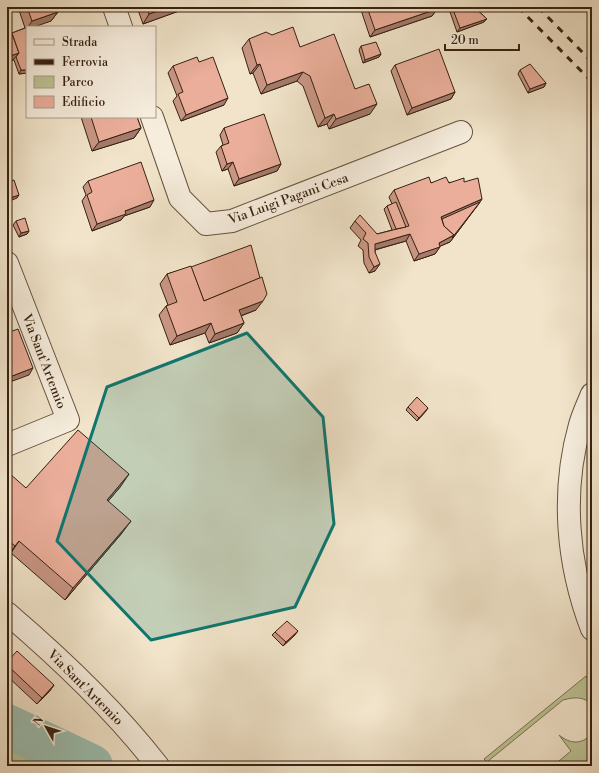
<svg xmlns="http://www.w3.org/2000/svg" width="599" height="773" font-family="'Libre Bodoni',serif">
<style>
.green{fill:#bdc395;stroke:#7a7253}
.lines{fill:none;stroke-linecap:round;stroke-linejoin:round}
.river{stroke:#9cbfb1;stroke-width:44}
.minor-casing{stroke:#65523f;stroke-width:24}
.minor{stroke:#f6eddd;stroke-width:22}
.rail{stroke:#362111;stroke-width:3;stroke-dasharray:7 7;stroke-linecap:butt}
.wall{fill:#c99684;stroke:#362111}
.shaded-wall{fill:#a47a6c;stroke:#362111}
.building{fill:#eaae9a;stroke:#362111}
.marked{fill:#0f766e;fill-opacity:0.2;stroke:#0f766e;stroke-width:3;stroke-linejoin:round}
.labels{text-anchor:middle;stroke-width:3;stroke-linejoin:round;paint-order:stroke}
.street-label{font-size:13px;fill:#362111;stroke:#f6eddd}
</style>
<rect width="100%" height="100%" fill="#f1e4ca"/>
<filter id="stains"><feTurbulence type="fractalNoise" baseFrequency=".005" numOctaves="4"/><feColorMatrix values="0 0 0 0 .2 0 0 0 0 .09 0 0 0 0 .02 0 0 0 .5 -.17"/></filter>
<radialGradient id="worn" r=".72"><stop offset=".6" stop-color="#630" stop-opacity="0"/><stop offset="1" stop-color="#630" stop-opacity=".3"/></radialGradient>
<g class="green">
<path d="M 586,676 L 592,685 L 592,705 C 584,696 574,697 563,700 L 487,762 L 484,759 Z"/>
<path d="M 592,734 L 592,761 L 584,766 L 553,766 L 571,751 L 559,735 C 570,744 581,745 592,734 Z"/>
<path d="M 7,735 L 73,766 L 7,766 Z"/>
</g>
<g class="lines">
<path class="river" d="M 7,726 L 91,766"/>
<g class="minor-casing">
<g id="minor">
<path d="M 114,7 L 121,27"/>
<path d="M 152,117 L 180,198 L 206,224 L 232,221 L 461,132"/>
<path d="M 7,263 L 68,420 L 7,445"/>
<path d="M 592,394 C 588,404 583,414 580,425 C 561,492 567,564 592,629"/>
<path d="M 7,613 C 62,660 114,709 158,766"/>
</g>
</g>
<use href="#minor" class="minor"/>
<g class="rail">
<path d="M 518,7 L 592,82"/>
<path d="M 538,7 L 592,62"/>
</g>
</g>
<g class="wall">
<path d="M 18,7 L 68,7 L 57,11 L 58,12 L 51,21 L 27,27 L 27,73 L 19,74 L 14,60 L 7,62 L 12,33 L 25,28 Z"/>
<path d="M 137,7 L 190,7 L 143,24 Z"/>
<path d="M 360,7 L 436,7 L 437,9 L 432,16 L 370,37 Z"/>
<path d="M 450,7 L 474,7 L 487,19 L 484,22 L 457,32 L 449,9 Z"/>
<path d="M 249,39 L 300,47 L 355,89 L 370,114 L 329,129 L 327,124 L 318,127 L 303,86 L 297,81 L 261,94 L 253,73 L 250,74 L 242,48 Z"/>
<path d="M 361,46 L 381,54 L 379,57 L 363,63 L 359,50 Z"/>
<path d="M 199,62 L 224,105 L 181,121 L 173,101 L 177,96 L 168,73 L 173,66 Z"/>
<path d="M 395,65 L 455,92 L 451,99 L 407,115 L 391,71 Z"/>
<path d="M 520,70 L 546,83 L 544,87 L 528,93 L 518,74 Z"/>
<path d="M 81,117 L 137,117 L 141,128 L 134,138 L 92,151 Z"/>
<path d="M 224,128 L 281,164 L 277,171 L 234,186 L 228,169 L 222,171 L 216,152 L 221,146 L 223,145 L 220,135 Z"/>
<path d="M 88,181 L 150,207 L 124,216 L 121,220 L 92,231 L 82,201 L 86,195 L 83,187 Z"/>
<path d="M 464,182 L 482,199 L 450,242 L 440,246 L 435,254 L 414,261 L 406,241 L 375,250 L 375,271 L 369,273 L 364,263 L 363,250 L 358,246 L 361,240 L 350,228 L 355,221 L 377,234 L 392,230 L 384,209 L 387,206 L 392,204 L 389,197 L 394,190 L 431,183 Z"/>
<path d="M 16,221 L 29,231 L 27,234 L 19,237 L 13,225 Z"/>
<path d="M 191,267 L 256,310 L 241,316 L 244,323 L 237,333 L 209,343 L 205,333 L 170,345 L 159,315 L 166,306 L 168,305 L 160,284 L 167,274 Z"/>
<path d="M 408,407 L 426,411 L 417,421 L 406,410 Z"/>
<path d="M 7,476 L 26,488 L 121,486 L 108,501 L 122,533 L 65,600 L 11,553 L 7,557 Z"/>
<path d="M 275,632 L 295,635 L 283,646 L 272,635 Z"/>
<path d="M 7,662 L 54,685 L 49,692 L 37,704 L 7,676 Z"/>
</g>
<g class="shaded-wall">
<path d="M 53,7 L 68,7 L 49,14 Z"/>
<path d="M 170,7 L 190,7 L 143,24 L 149,14 Z"/>
<path d="M 437,9 L 432,16 L 370,37 L 375,30 Z"/>
<path d="M 58,12 L 51,21 L 34,27 L 28,27 L 32,21 Z"/>
<path d="M 487,19 L 484,22 L 457,32 L 460,28 Z"/>
<path d="M 19,53 L 14,59 L 7,62 L 7,57 Z"/>
<path d="M 381,54 L 379,57 L 363,63 L 365,60 Z"/>
<path d="M 260,64 L 253,73 L 250,74 L 257,65 Z"/>
<path d="M 21,70 L 27,70 L 27,73 L 19,74 Z"/>
<path d="M 303,72 L 297,81 L 261,94 L 267,85 Z"/>
<path d="M 546,83 L 544,87 L 528,93 L 530,89 Z"/>
<path d="M 455,92 L 451,99 L 407,115 L 412,108 Z"/>
<path d="M 228,98 L 224,105 L 181,121 L 186,115 Z"/>
<path d="M 377,104 L 370,114 L 329,129 L 336,119 Z"/>
<path d="M 334,114 L 327,124 L 318,127 L 325,118 Z"/>
<path d="M 141,128 L 134,138 L 92,151 L 99,142 Z"/>
<path d="M 233,162 L 228,169 L 222,171 L 227,164 Z"/>
<path d="M 281,164 L 277,171 L 234,186 L 239,179 Z"/>
<path d="M 19,195 L 17,198 L 7,202 L 7,199 Z"/>
<path d="M 482,199 L 478,205 L 450,242 L 436,248 L 440,247 L 435,254 L 414,261 L 419,254 L 454,235 L 477,206 L 439,223 L 441,217 Z"/>
<path d="M 154,200 L 150,207 L 124,216 L 121,220 L 92,231 L 97,224 L 125,211 Z"/>
<path d="M 29,231 L 27,234 L 19,237 L 21,233 Z"/>
<path d="M 410,234 L 406,241 L 370,251 L 375,244 Z"/>
<path d="M 380,264 L 375,271 L 369,273 L 374,267 Z"/>
<path d="M 263,301 L 256,310 L 232,319 L 239,310 Z"/>
<path d="M 211,323 L 205,333 L 170,345 L 177,336 Z"/>
<path d="M 244,323 L 237,333 L 209,343 L 215,334 Z"/>
<path d="M 33,368 L 29,375 L 7,383 L 7,378 Z"/>
<path d="M 428,408 L 426,411 L 417,421 L 419,418 Z"/>
<path d="M 129,474 L 121,486 L 99,512 L 107,500 Z"/>
<path d="M 131,521 L 122,533 L 65,600 L 73,588 Z"/>
<path d="M 19,541 L 11,553 L 7,557 L 15,546 Z"/>
<path d="M 298,631 L 295,635 L 283,646 L 286,642 Z"/>
<path d="M 54,685 L 49,692 L 37,704 L 42,698 Z"/>
</g>
<g class="building">
<path d="M 27,7 L 56,7 L 58,12 L 32,21 Z"/>
<path d="M 147,7 L 170,7 L 149,14 Z"/>
<path d="M 367,7 L 436,7 L 437,9 L 375,30 Z"/>
<path d="M 452,7 L 474,7 L 487,19 L 460,28 Z"/>
<path d="M 7,20 L 19,53 L 7,57 Z"/>
<path d="M 27,27 L 27,70 L 21,70 L 16,57 L 19,53 L 12,33 L 28,27 Z"/>
<path d="M 293,27 L 300,47 L 334,34 L 355,89 L 369,84 L 377,104 L 336,119 L 334,114 L 325,118 L 310,76 L 303,72 L 267,85 L 260,64 L 257,65 L 249,39 L 266,32 L 272,35 Z"/>
<path d="M 376,42 L 381,54 L 365,60 L 361,46 Z"/>
<path d="M 439,49 L 455,92 L 412,108 L 395,65 Z"/>
<path d="M 197,57 L 199,62 L 213,57 L 228,98 L 186,115 L 178,94 L 183,92 L 173,66 Z"/>
<path d="M 530,64 L 546,83 L 530,89 L 520,70 Z"/>
<path d="M 264,114 L 281,164 L 239,179 L 233,162 L 227,164 L 221,146 L 229,143 L 224,128 Z"/>
<path d="M 91,117 L 137,117 L 141,128 L 99,142 Z"/>
<path d="M 141,162 L 154,200 L 125,211 L 126,214 L 97,224 L 87,195 L 92,192 L 88,181 Z"/>
<path d="M 429,177 L 431,183 L 446,177 L 449,183 L 464,178 L 464,182 L 478,178 L 482,199 L 441,217 L 444,226 L 454,235 L 439,243 L 440,247 L 419,254 L 410,234 L 375,244 L 375,252 L 380,264 L 374,267 L 369,257 L 368,243 L 363,239 L 366,233 L 355,221 L 360,215 L 377,234 L 409,226 L 394,190 Z"/>
<path d="M 14,180 L 19,195 L 7,199 L 7,182 Z"/>
<path d="M 396,202 L 406,227 L 396,229 L 387,206 Z"/>
<path d="M 480,202 L 452,238 L 454,235 L 444,226 L 442,219 Z"/>
<path d="M 25,218 L 29,231 L 21,233 L 16,221 Z"/>
<path d="M 251,245 L 260,278 L 204,301 L 191,267 Z"/>
<path d="M 191,266 L 204,301 L 262,277 L 267,294 L 263,301 L 239,310 L 244,323 L 215,334 L 211,323 L 177,336 L 166,306 L 177,302 L 167,274 Z"/>
<path d="M 18,329 L 33,368 L 7,378 L 7,333 Z"/>
<path d="M 417,397 L 428,408 L 419,418 L 408,407 Z"/>
<path d="M 78,430 L 129,474 L 107,500 L 131,521 L 73,588 L 19,541 L 15,546 L 7,539 L 7,476 L 9,473 L 26,488 Z"/>
<path d="M 287,621 L 298,631 L 286,642 L 275,632 Z"/>
<path d="M 17,651 L 54,685 L 42,698 L 7,665 L 7,662 Z"/>
</g>
<path class="marked" d="M 247,333 L 323,417 L 334,524 L 295,607 L 151,640 L 57,541 L 107,387 Z"/>
<g class="labels">
<g class="street-label">
<text transform="translate(288 198) rotate(-20)" y="5">Via Luigi Pagani Cesa</text>
<text transform="translate(45 361) rotate(69)" y="5">Via Sant'Artemio</text>
<text transform="translate(86 687) rotate(45)" y="5">Via Sant'Artemio</text>
</g>
</g>
<rect width="599" height="773" fill="none" stroke="#f1e4ca" stroke-width="24"/>
<rect x="8" y="8" width="583" height="757" fill="none" stroke="#362111" stroke-width="2"/>
<rect x="12" y="12" width="575" height="749" fill="none" stroke="#362111"/>
<rect x="26" y="26" width="130" height="92" fill="#f6eddd" stroke="#a99b8b"/>
<rect x="34" y="39" width="20" height="6" fill="#f6eddd" stroke="#a99b8b"/>
<text x="62" y="46" font-size="12" fill="#362111">Strada</text>
<rect x="34" y="59" width="20" height="6" fill="#362111" stroke="#a99b8b"/>
<text x="62" y="66" font-size="12" fill="#362111">Ferrovia</text>
<rect x="34" y="76" width="20" height="12" fill="#bdc395" stroke="#a99b8b"/>
<text x="62" y="86" font-size="12" fill="#362111">Parco</text>
<rect x="34" y="96" width="20" height="12" fill="#eaae9a" stroke="#a99b8b"/>
<text x="62" y="106" font-size="12" fill="#362111">Edificio</text>
<g transform="translate(46 727) rotate(309)" stroke="#f6eddd" stroke-width="3" paint-order="stroke">
<path d="M0-3L7 15L0 10L-7 15Z" fill="#362111"/>
<text y="-6" font-size="11" font-weight="bold" text-anchor="middle" fill="#362111">N</text>
</g>
<path d="M445 44v6h74v-6" fill="none" stroke="#362111" stroke-width="2"/>
<text x="451" y="44" font-size="12" fill="#362111" stroke="#f6eddd" stroke-width="3" paint-order="stroke">20 m</text>
<rect width="100%" height="100%" filter="url(#stains)"/>
<rect width="100%" height="100%" fill="url(#worn)"/>
</svg>
